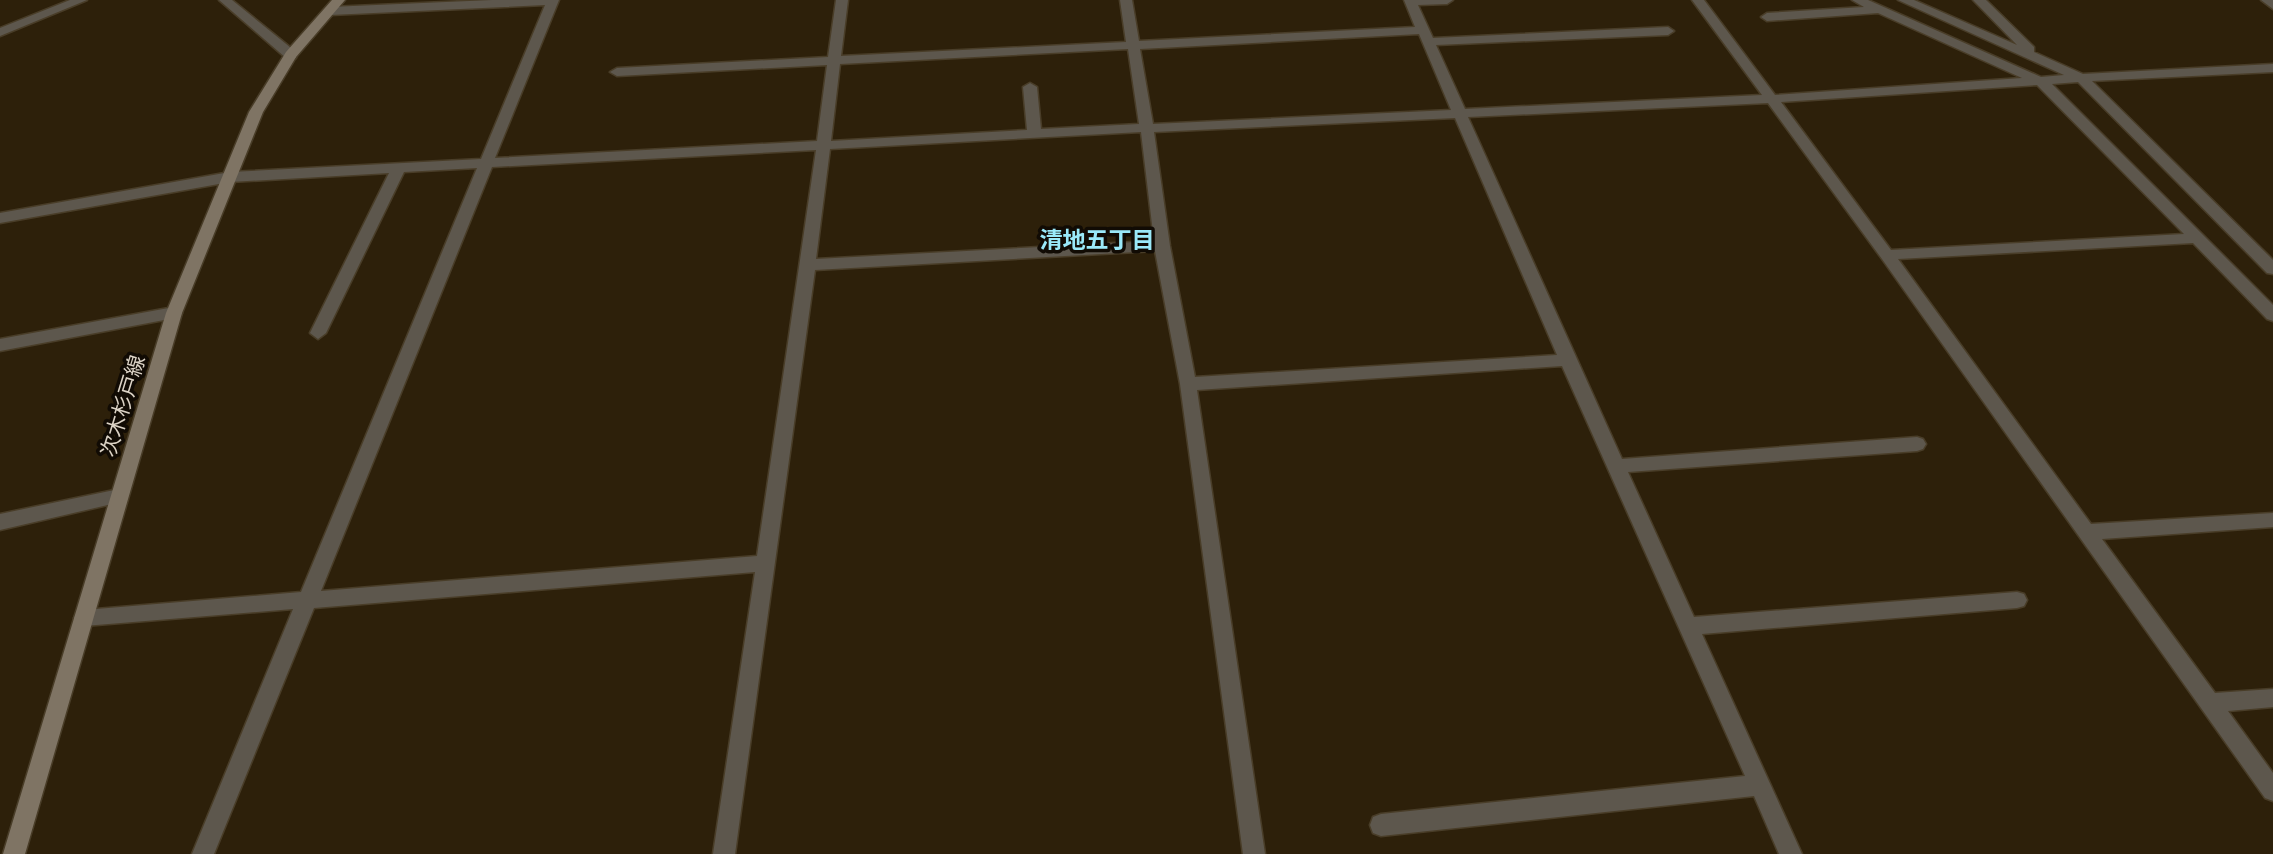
<svg xmlns="http://www.w3.org/2000/svg" width="2273" height="854" font-family="'Work Sans','Noto Sans JP',sans-serif">
<style>
.lines{fill:none;stroke-linecap:round;stroke-linejoin:round}
.lane-casing{stroke:#493d28;stroke-width:3}
.street-casing{stroke:#493d28;stroke-width:3}
.secondary-casing{stroke:#493d28;stroke-width:3}
.lane{fill:#5d574d;fill-rule:evenodd}
.street{fill:#5d574d;fill-rule:evenodd}
.secondary{fill:#7f7464;fill-rule:evenodd}
.labels{text-anchor:middle;stroke-width:7;stroke-linejoin:round;paint-order:stroke}
.street-label{font-size:21px;fill:#dcd3c6;stroke:#110b04}
.neighbourhood-label{font-size:23px;font-weight:bold;fill:#9ae9f9;stroke:#110b04}
</style>
<rect width="100%" height="100%" fill="#2d200a"/>
<g class="lines">
<g class="lane-casing">
<path id="lane" d="M 219,0 L 232,0 L 296,52 L 296,58 L 286,58 Z"/>
</g>
<g class="street-casing">
<g id="street">
<path d="M 70,0 L 87,0 L 0,36 L 0,28 Z"/>
<path d="M 492,0 L 559,0 L 495,158 L 817,141 L 827,65 L 617,76 L 610,72 L 617,68 L 828,57 L 836,0 L 848,0 L 841,56 L 1126,42 L 1120,0 L 1132,0 L 1139,41 L 1415,27 L 1404,0 L 1453,0 L 1447,4 L 1418,5 L 1433,38 L 1668,27 L 1674,31 L 1668,35 L 1436,45 L 1465,109 L 1762,95 L 1692,0 L 1704,0 L 1775,95 L 2022,78 L 1878,13 L 1767,21 L 1761,17 L 1767,13 L 1864,7 L 1852,0 L 1868,0 L 2041,77 L 2064,75 L 1898,0 L 1914,0 L 2017,45 L 1973,0 L 1986,0 L 2034,47 L 2034,52 L 2083,74 L 2273,64 L 2273,72 L 2092,81 L 2273,260 L 2273,274 L 2267,273 L 2078,82 L 2052,84 L 2273,305 L 2273,321 L 2267,319 L 2193,243 L 1898,259 L 2091,524 L 2273,513 L 2273,527 L 2102,539 L 2215,693 L 2273,689 L 2273,707 L 2228,711 L 2273,773 L 2273,801 L 2265,798 L 1882,259 L 1768,103 L 1468,117 L 1622,459 L 1917,437 L 1923,439 L 1926,444 L 1923,449 L 1917,451 L 1628,472 L 1694,617 L 2017,592 L 2024,594 L 2027,600 L 2024,606 L 2017,608 L 1702,634 L 1802,854 L 1779,854 L 1754,796 L 1381,836 L 1373,833 L 1370,825 L 1373,817 L 1381,814 L 1745,776 L 1562,366 L 1197,390 L 1265,854 L 1243,854 L 1180,384 L 1155,251 L 815,270 L 735,854 L 713,854 L 755,572 L 314,608 L 214,854 L 192,854 L 293,609 L 84,626 L 77,624 L 74,618 L 77,612 L 84,610 L 301,592 L 477,168 L 404,172 L 326,333 L 318,339 L 310,333 L 389,173 L 230,182 L 0,223 L 0,213 L 230,172 L 481,159 L 545,5 L 330,15 L 324,11 L 330,7 ZM 1419,34 L 1451,110 L 1153,124 L 1140,49 ZM 1128,49 L 1139,124 L 1041,129 L 1037,87 L 1030,83 L 1023,87 L 1027,130 L 831,141 L 840,64 ZM 2037,85 L 2184,234 L 1891,250 L 1781,102 ZM 1455,118 L 1557,355 L 1195,377 L 1170,246 L 1154,132 ZM 1141,132 L 1154,241 L 816,259 L 830,149 ZM 816,150 L 757,556 L 321,591 L 492,167 Z"/>
<path d="M 2261,0 L 2273,0 L 2273,9 Z"/>
<path d="M 174,307 L 180,309 L 182,313 L 180,317 L 0,351 L 0,339 Z"/>
<path d="M 119,489 L 125,491 L 128,496 L 125,501 L 0,530 L 0,514 Z"/>
</g>
</g>
<g class="secondary-casing">
<path id="secondary" d="M 332,0 L 345,0 L 296,57 L 263,112 L 182,313 L 25,854 L 3,854 L 166,313 L 249,112 L 286,52 Z"/>
</g>
<use href="#lane" class="lane"/>
<use href="#street" class="street"/>
<use href="#secondary" class="secondary"/>
</g>
<g class="labels">
<g class="street-label">
<text transform="translate(123 406) rotate(-73)" y="7">次木杉戸線</text>
</g>
<g class="neighbourhood-label">
<text x="1097" y="248">清地五丁目</text>
</g>
</g>
</svg>
